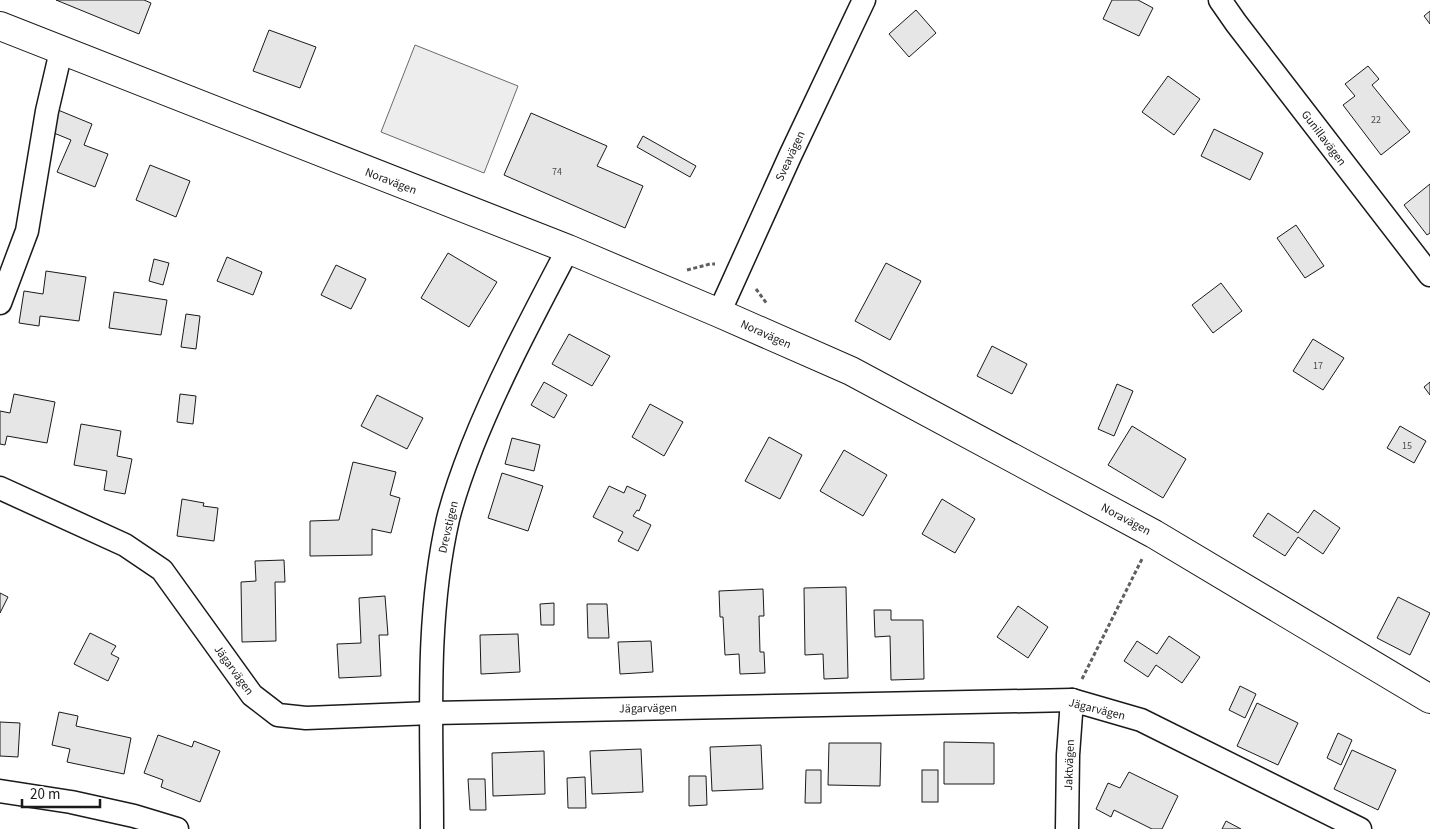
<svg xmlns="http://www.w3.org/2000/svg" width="1430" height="829" font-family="'Source Sans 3',sans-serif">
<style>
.parking{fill:#ededed;stroke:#6a6a6a}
.building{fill:#e6e6e6;stroke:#1a1a1a}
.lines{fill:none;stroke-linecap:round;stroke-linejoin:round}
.street-casing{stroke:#1a1a1a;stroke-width:25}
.secondary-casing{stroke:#1a1a1a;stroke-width:30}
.path{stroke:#5f5f5f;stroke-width:3;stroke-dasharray:4 2.5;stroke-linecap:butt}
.street{stroke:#fff;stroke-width:22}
.secondary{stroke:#fff;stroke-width:28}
.labels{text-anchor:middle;stroke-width:4;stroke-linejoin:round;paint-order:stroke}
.number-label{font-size:10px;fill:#4d4d4d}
.street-label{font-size:12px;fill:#1a1a1a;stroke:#fff}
</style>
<rect width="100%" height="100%" fill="#fff"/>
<path class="parking" d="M 415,45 L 518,86 L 484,173 L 381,132 Z"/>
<g class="building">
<path d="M 56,0 L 144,0 L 151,3 L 139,34 Z"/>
<path d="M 1112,0 L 1138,0 L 1153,8 L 1139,36 L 1103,19 Z"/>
<path d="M 916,10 L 936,33 L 909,57 L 889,34 Z"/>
<path d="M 1430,11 L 1430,24 L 1424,16 Z"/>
<path d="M 269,30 L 316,47 L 300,88 L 253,71 Z"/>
<path d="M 1368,66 L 1379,79 L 1372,85 L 1410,132 L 1381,155 L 1343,105 L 1355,96 L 1345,84 Z"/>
<path d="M 1168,76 L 1200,99 L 1174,135 L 1142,112 Z"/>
<path d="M 58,110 L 92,124 L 84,145 L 108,154 L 95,187 L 57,172 L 71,140 L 49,131 Z"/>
<path d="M 531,113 L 607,146 L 597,166 L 643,186 L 625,228 L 504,175 Z"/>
<path d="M 1214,129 L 1263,153 L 1250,180 L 1201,156 Z"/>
<path d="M 643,136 L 696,166 L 690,177 L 637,147 Z"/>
<path d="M 150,165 L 190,181 L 176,217 L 136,200 Z"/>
<path d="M 1430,184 L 1430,233 L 1427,235 L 1404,205 Z"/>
<path d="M 1296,225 L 1324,266 L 1305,278 L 1277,238 Z"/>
<path d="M 448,253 L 497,282 L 469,327 L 421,298 Z"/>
<path d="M 227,257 L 262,272 L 253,295 L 217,281 Z"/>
<path d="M 154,259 L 169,263 L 163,285 L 149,281 Z"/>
<path d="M 886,263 L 921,281 L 890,340 L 855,321 Z"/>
<path d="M 336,265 L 366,279 L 351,309 L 321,295 Z"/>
<path d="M 46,271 L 86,277 L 79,321 L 40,316 L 39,326 L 19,323 L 24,291 L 43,294 Z"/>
<path d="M 1221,283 L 1242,311 L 1213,333 L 1192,305 Z"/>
<path d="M 114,292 L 167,300 L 161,335 L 109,328 Z"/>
<path d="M 186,314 L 200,316 L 196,349 L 181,347 Z"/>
<path d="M 569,334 L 610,356 L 592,386 L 552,364 Z"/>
<path d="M 1313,339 L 1344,358 L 1323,390 L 1293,371 Z"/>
<path d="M 992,346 L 1027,364 L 1012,394 L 977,376 Z"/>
<path d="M 544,382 L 567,395 L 554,418 L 531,405 Z"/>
<path d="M 1430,382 L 1430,395 L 1424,387 Z"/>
<path d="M 1117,384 L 1133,391 L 1114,436 L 1098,429 Z"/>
<path d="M 14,394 L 55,402 L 47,443 L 7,436 L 5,445 L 0,444 L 0,411 L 10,413 Z"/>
<path d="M 180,394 L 196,396 L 193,424 L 177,422 Z"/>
<path d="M 377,395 L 423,418 L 407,449 L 361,426 Z"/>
<path d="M 650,404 L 683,422 L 664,456 L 632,437 Z"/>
<path d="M 81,424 L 121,431 L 117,456 L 132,459 L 125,494 L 104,490 L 107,471 L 74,465 Z"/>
<path d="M 1132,426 L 1186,459 L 1163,498 L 1108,465 Z"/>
<path d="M 1400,426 L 1426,441 L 1414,463 L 1387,448 Z"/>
<path d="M 769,437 L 802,455 L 780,499 L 745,481 Z"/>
<path d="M 512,438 L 540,445 L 534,471 L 505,464 Z"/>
<path d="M 844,450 L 887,475 L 863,516 L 820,491 Z"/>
<path d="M 353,462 L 396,472 L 390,495 L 400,498 L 391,533 L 372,529 L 372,555 L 310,556 L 310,521 L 339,520 Z"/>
<path d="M 502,473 L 543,486 L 528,531 L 488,518 Z"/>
<path d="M 609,486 L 624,493 L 627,486 L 646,495 L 639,511 L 637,510 L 633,516 L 651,525 L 638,551 L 618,541 L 623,532 L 593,517 Z"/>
<path d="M 182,499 L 204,503 L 203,506 L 218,508 L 214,541 L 177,536 Z"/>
<path d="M 942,499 L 975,519 L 955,553 L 922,534 Z"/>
<path d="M 1314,510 L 1340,528 L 1323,554 L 1298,537 L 1285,556 L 1253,536 L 1268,513 L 1298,533 Z"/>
<path d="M 284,560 L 285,582 L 275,582 L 276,641 L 242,642 L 241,582 L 256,581 L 255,561 Z"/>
<path d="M 846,587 L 848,678 L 824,679 L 823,654 L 805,655 L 804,588 Z"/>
<path d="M 763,589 L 764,616 L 759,616 L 760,652 L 764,652 L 765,673 L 740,674 L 739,654 L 725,655 L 723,617 L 720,617 L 719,591 Z"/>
<path d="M 0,593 L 8,597 L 0,613 Z"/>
<path d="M 385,596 L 388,635 L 379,635 L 381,676 L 339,678 L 337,644 L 361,643 L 359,598 Z"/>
<path d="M 1398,597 L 1430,613 L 1410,655 L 1377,638 Z"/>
<path d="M 554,603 L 554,625 L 541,625 L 540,604 Z"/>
<path d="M 587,604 L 607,604 L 609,638 L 588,638 Z"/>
<path d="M 1018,606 L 1048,627 L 1028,658 L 997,637 Z"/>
<path d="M 874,610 L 891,610 L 891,620 L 923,620 L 924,679 L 891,680 L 890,636 L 875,637 Z"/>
<path d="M 90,633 L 116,646 L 111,654 L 119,658 L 108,681 L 74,664 Z"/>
<path d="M 518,634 L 520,672 L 481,674 L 480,635 Z"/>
<path d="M 1169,636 L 1200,657 L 1182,683 L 1156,665 L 1148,677 L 1124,661 L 1137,641 L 1157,654 Z"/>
<path d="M 651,641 L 653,672 L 620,674 L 618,642 Z"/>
<path d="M 1240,686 L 1256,694 L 1245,718 L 1229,710 Z"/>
<path d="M 1257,703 L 1298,723 L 1278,765 L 1237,746 Z"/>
<path d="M 59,712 L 78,716 L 76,726 L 131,738 L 124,774 L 67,762 L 70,749 L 52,745 Z"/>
<path d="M 0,722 L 20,723 L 18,757 L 0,756 Z"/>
<path d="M 1338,733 L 1352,740 L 1341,765 L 1327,758 Z"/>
<path d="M 158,735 L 192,747 L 194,741 L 220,751 L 200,802 L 161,787 L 163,780 L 144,773 Z"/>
<path d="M 944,742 L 994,743 L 994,784 L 944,784 Z"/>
<path d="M 829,743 L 881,743 L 880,786 L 828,785 Z"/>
<path d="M 761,745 L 763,789 L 712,791 L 710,747 Z"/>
<path d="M 641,749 L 643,792 L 592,794 L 590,751 Z"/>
<path d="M 1352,750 L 1396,770 L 1378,810 L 1334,789 Z"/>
<path d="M 544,751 L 545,794 L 493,796 L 492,753 Z"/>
<path d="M 806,770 L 821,770 L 821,803 L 805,803 Z"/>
<rect x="922" y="770" width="16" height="32"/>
<path d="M 1129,772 L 1178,796 L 1162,829 L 1152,829 L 1114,810 L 1111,817 L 1096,809 L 1108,783 L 1120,788 Z"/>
<path d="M 689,776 L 706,776 L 707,805 L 689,806 Z"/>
<path d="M 585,777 L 586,808 L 568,808 L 567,778 Z"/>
<path d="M 468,779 L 485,779 L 486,810 L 470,810 Z"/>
<path d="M 1226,821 L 1241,829 L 1222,829 Z"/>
</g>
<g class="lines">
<g class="street-casing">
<g id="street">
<path d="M 1220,0 L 1236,23 L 1430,275"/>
<path d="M 0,303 L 27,231 L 47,111 L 61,51"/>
<path d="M 719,313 L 790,156 L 864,0"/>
<path d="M 0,488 L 125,545 L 162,570 L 252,695 L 278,715 L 306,718 L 432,713 L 1072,700 L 1141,720 L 1360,829"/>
<path d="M 0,791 L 71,802 L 134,816 L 177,829"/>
<path d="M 432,829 C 432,726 425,620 448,519 C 454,495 463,470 472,447 C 499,379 534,314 568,249"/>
<path d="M 1067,829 L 1068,755 L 1072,700"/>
</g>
</g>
<g class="secondary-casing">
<path id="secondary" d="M 0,26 L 568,249 L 719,313 L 851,371 L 1154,534 L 1430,699"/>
</g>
<g class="path">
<path d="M 687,270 L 710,264 L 715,264"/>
<path d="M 756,289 L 767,304"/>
<path d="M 1082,679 L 1143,557"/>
</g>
<use href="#street" class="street"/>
<use href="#secondary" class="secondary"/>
</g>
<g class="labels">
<g class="number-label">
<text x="1376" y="123">22</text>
<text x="557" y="175">74</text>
<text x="1318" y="369">17</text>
<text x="1407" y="449">15</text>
</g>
<g class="street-label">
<text transform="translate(1324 138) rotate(53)" y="4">Gunillavägen</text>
<text transform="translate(790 156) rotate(-65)" y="4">Sveavägen</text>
<text transform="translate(391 181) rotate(21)" y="4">Noravägen</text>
<text transform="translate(766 334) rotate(24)" y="4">Noravägen</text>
<text transform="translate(1126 519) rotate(28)" y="4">Noravägen</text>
<text transform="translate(448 527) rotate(-77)" y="4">Drevstigen</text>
<text transform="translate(234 670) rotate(54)" y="4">Jägarvägen</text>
<text transform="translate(648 708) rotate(-1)" y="4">Jägarvägen</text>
<text transform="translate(1097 709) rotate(14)" y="4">Jägarvägen</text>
<text transform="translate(1069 765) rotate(-88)" y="4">Jaktvägen</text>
</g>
</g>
<path d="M22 799v8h78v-8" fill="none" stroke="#1a1a1a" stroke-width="2.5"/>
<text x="30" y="799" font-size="15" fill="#1a1a1a" stroke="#ffffff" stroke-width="4" paint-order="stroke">20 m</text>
</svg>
